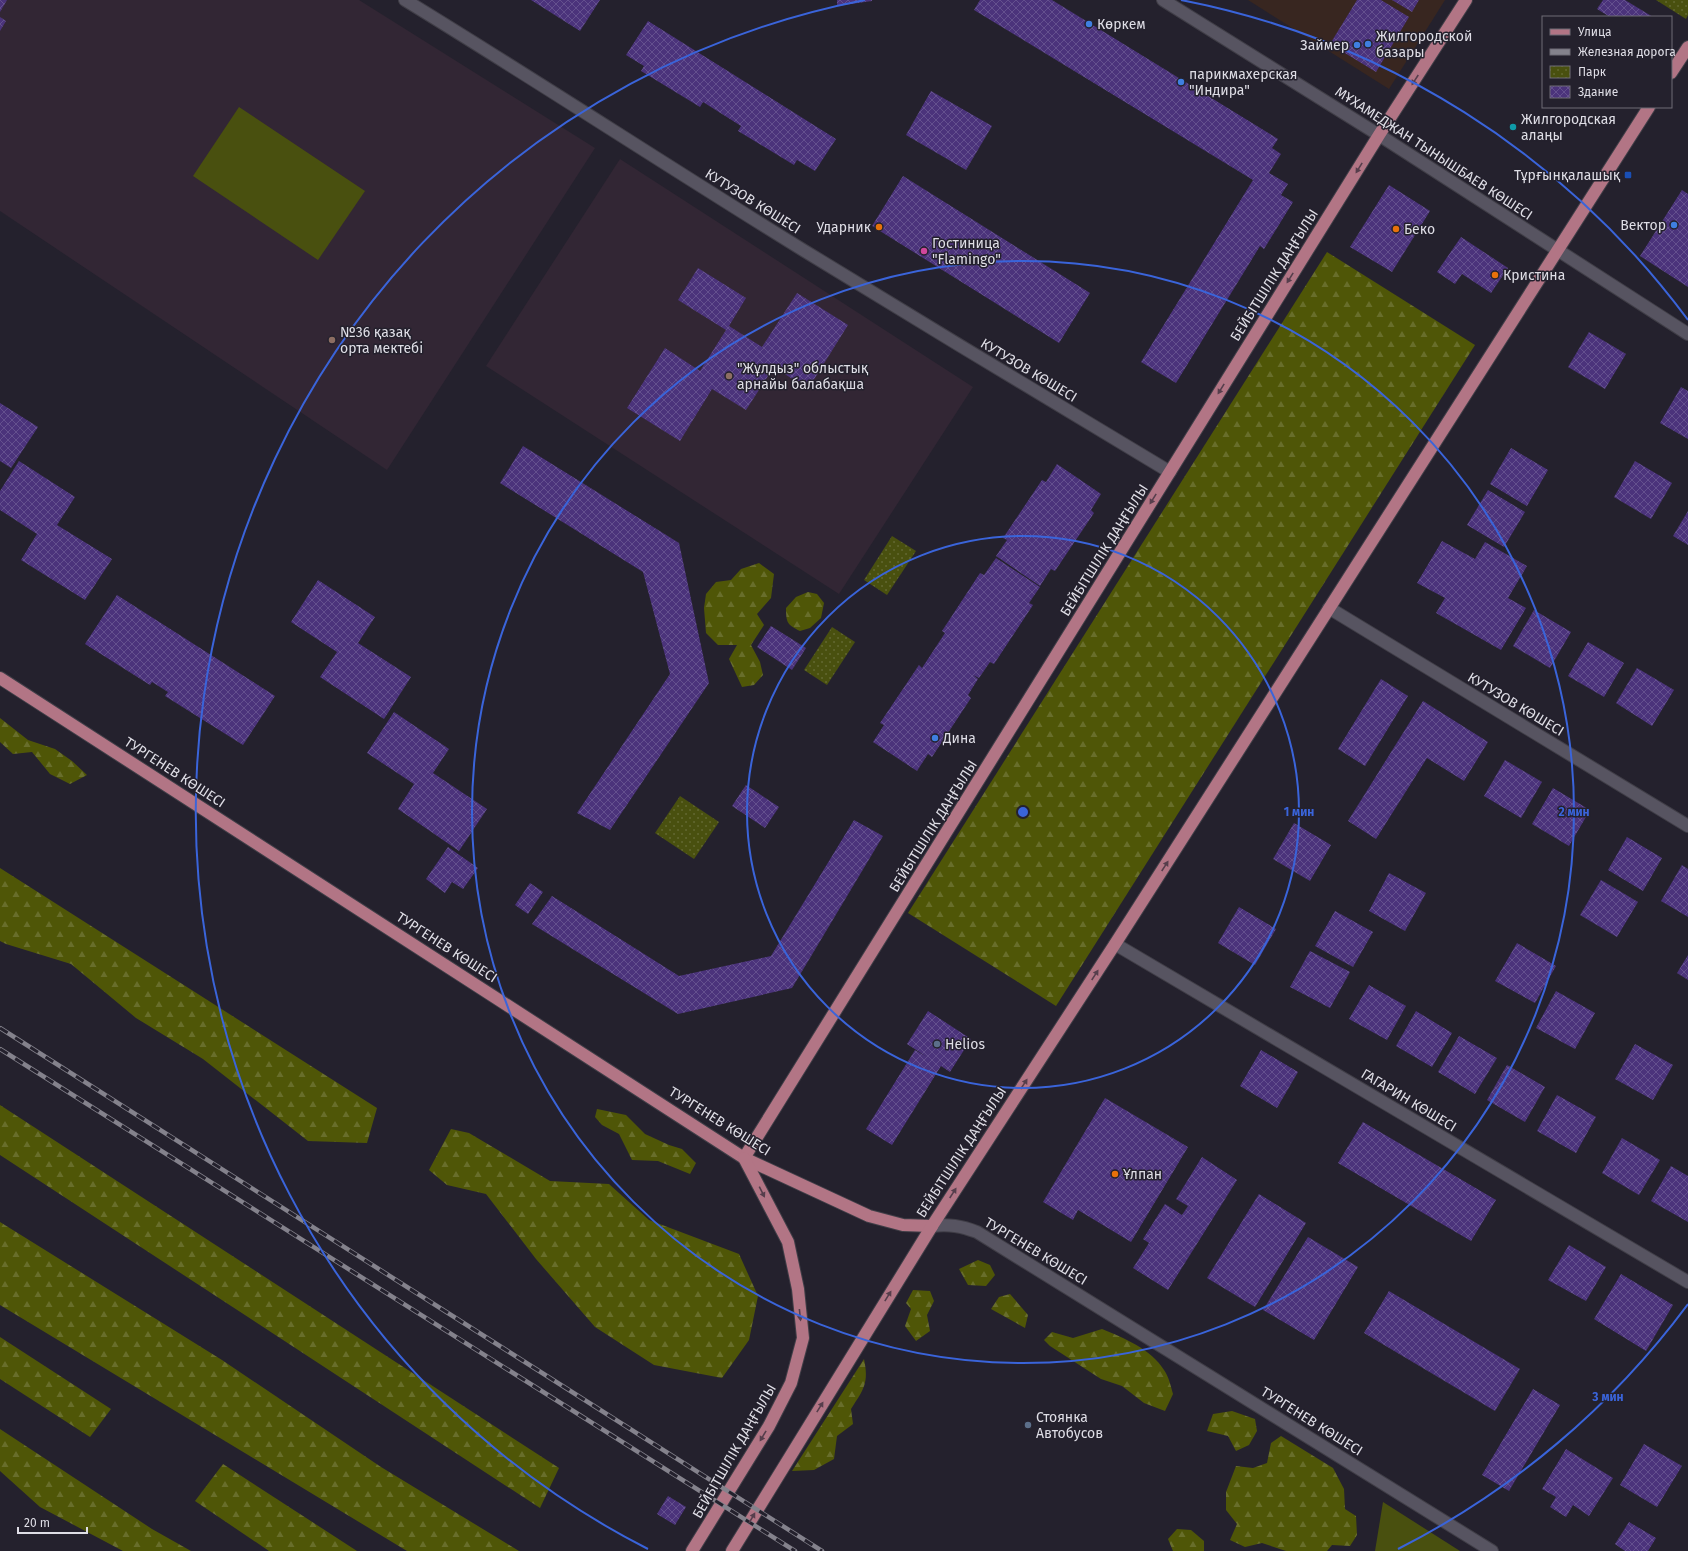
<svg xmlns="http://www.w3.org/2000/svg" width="1688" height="1551" font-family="'Fira Sans',sans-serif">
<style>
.commercial{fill:#382620}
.education{fill:#322634}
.grass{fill:#49500f}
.forest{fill:url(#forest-firs)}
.park{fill:url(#park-dots)}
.building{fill:url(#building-cross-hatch)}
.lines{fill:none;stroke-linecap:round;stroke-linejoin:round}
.minor-casing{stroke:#403e47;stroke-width:14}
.major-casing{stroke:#403e47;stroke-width:14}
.minor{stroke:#575461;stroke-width:12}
.major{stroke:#b27585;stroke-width:12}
.rail-casing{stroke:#84828c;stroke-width:4.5}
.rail{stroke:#24212d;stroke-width:3;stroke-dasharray:9;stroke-linecap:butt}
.oneway{fill:#563e4c}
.ring{fill:none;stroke:#3a64da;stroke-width:2}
.shop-dot{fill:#3f7fe0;stroke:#24212d;stroke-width:1.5}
.culture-dot{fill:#0f9aa8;stroke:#24212d;stroke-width:1.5}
.transit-dot{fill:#1a4fb4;stroke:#24212d;stroke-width:1.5}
.food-dot{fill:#e8710a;stroke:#24212d;stroke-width:1.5}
.hotel-dot{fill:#d1479c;stroke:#24212d;stroke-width:1.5}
.education-dot{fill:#8d6e63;stroke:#24212d;stroke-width:1.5}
.service-dot{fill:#5c6f8a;stroke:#24212d;stroke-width:1.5}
.labels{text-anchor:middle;stroke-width:3;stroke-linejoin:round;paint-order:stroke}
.poi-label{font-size:14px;fill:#dfdee6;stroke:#24212d;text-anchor:start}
.street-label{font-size:14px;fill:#dfdee6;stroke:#24212d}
.centre{fill:#3a64da;stroke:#24212d;stroke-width:2}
.ring-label{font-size:12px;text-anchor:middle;font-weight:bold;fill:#3a64da;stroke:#24212d;stroke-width:3;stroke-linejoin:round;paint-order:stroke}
</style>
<defs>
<pattern id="forest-firs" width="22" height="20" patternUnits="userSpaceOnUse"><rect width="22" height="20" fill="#4f5607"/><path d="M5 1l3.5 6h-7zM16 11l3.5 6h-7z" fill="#686e2b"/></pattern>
<pattern id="park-dots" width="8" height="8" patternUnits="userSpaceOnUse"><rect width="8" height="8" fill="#49500f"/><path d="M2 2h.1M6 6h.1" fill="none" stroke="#636932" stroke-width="1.8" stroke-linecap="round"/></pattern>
<pattern id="building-cross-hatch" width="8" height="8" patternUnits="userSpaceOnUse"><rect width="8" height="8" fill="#4b337b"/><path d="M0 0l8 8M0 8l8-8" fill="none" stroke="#64508e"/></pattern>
</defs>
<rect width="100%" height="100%" fill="#24212d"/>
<path class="commercial" d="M 1248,0 L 1445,0 L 1389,89 Z"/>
<g class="education">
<path d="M 0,0 L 359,0 L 595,148 L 387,470 L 0,211 Z"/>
<path d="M 620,159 L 973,387 L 839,594 L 486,366 Z"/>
</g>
<g class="grass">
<path d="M 239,107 L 365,191 L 318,260 L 193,176 Z"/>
<path d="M 1383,1502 L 1460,1551 L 1375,1551 Z"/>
</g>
<g class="forest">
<path d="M 1327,252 L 1475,345 L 1056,1006 L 908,913 Z"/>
<path d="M 759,563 L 774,574 L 771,598 L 757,614 L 764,625 L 751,645 L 760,662 L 763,675 L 754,685 L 742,687 L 729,659 L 737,645 L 718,645 L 706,633 L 704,608 L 706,594 L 716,582 L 731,580 L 741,569 Z"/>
<path d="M 808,592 L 817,594 L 824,603 L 821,618 L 810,628 L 800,631 C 787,625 786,622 786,608 L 796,597 Z"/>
<path d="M 0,718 L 28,740 L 55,749 L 72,761 L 87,775 L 70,784 L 50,774 L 32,752 L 13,754 L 0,742 Z"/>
<path d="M 0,868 L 377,1108 L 367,1143 L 308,1141 L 203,1059 L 136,1018 L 71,964 L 6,944 L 0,941 Z"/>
<path d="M 0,1105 L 559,1468 L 540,1508 L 0,1155 Z"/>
<path d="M 597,1109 L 626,1115 L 645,1134 L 669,1145 L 682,1149 L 696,1163 L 690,1174 L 658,1161 L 632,1160 L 619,1134 L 602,1125 L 595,1117 Z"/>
<path d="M 451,1129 L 469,1133 L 550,1181 L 609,1184 L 649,1220 L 739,1254 L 758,1296 L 749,1340 L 722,1378 L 654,1365 L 595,1327 L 536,1259 L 486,1194 L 447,1185 L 429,1170 Z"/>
<path d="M 0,1222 L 222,1360 L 381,1467 L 519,1551 L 407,1551 L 0,1305 Z"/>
<path d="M 978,1260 L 990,1265 L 995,1275 L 986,1286 L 968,1285 L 959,1269 Z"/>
<path d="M 913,1290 L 930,1291 L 934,1301 L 927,1315 L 930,1331 L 916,1341 L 905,1326 L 911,1309 L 906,1303 Z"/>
<path d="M 1010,1294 L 1028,1315 L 1025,1328 L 991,1309 L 999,1297 Z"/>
<path d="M 1102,1329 C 1124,1338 1151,1349 1164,1370 C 1169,1377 1171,1387 1173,1394 L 1165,1411 L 1144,1403 L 1122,1386 L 1101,1379 L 1050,1346 L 1044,1340 L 1052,1332 L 1073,1338 Z"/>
<path d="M 0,1337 L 111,1409 L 90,1437 L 0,1379 Z"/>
<path d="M 864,1359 C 869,1383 864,1389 851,1409 L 853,1424 L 837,1436 L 834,1459 L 814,1470 L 792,1471 Z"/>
<path d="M 1232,1411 L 1255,1419 L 1257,1431 L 1249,1445 L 1236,1451 L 1228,1436 L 1207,1431 L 1213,1414 Z"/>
<path d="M 0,1429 L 152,1529 L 191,1551 L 123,1551 L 40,1507 L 0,1471 Z"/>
<path d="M 1281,1436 L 1333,1468 L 1344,1489 L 1345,1509 L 1356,1516 L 1357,1535 L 1350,1546 L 1332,1545 L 1327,1551 L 1286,1551 L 1262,1543 L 1245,1547 L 1230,1540 L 1237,1524 L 1226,1510 L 1226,1492 L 1236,1466 L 1253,1468 L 1267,1463 L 1271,1443 Z"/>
<path d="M 223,1464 L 357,1551 L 269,1551 L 195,1501 Z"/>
<path d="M 1177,1529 L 1191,1530 L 1204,1541 L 1204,1551 L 1173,1551 L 1168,1539 Z"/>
</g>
<g class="park">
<path d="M 1656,0 L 1688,0 L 1688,15 L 1686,19 Z"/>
<path d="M 892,536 L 916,551 L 887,595 L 864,580 Z"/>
<path d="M 832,627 L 855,642 L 827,685 L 804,670 Z"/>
<path d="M 680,796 L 719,822 L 694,859 L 655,833 Z"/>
</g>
<g class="building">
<path d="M 0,0 L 7,0 L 0,12 Z"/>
<path d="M 531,0 L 600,0 L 580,31 Z"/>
<path d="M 837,0 L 872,0 L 872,1 L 837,6 Z"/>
<path d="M 980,0 L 1052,0 L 1278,139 L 1272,148 L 1281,154 L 1269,173 L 1288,184 L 1281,195 L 1293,202 L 1264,249 L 1260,246 L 1176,383 L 1141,362 L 1253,180 L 974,10 Z"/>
<path d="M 1357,0 L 1381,0 L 1409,17 L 1376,72 L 1330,44 Z"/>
<path d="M 1392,0 L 1419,0 L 1412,12 Z"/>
<path d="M 1603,0 L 1625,0 L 1653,17 L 1610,17 L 1597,9 Z"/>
<path d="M 0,17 L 6,21 L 0,31 Z"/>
<path d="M 648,21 L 836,139 L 815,171 L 797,160 L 794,165 L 738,131 L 741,126 L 703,102 L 700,107 L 641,71 L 644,66 L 626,55 Z"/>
<path d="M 931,91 L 992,126 L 966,170 L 906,135 Z"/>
<path d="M 903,176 L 1090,293 L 1059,343 L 872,226 Z"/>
<path d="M 1389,185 L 1430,211 L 1392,272 L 1350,247 Z"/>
<path d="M 1682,190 L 1688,194 L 1688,287 L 1640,256 Z"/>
<path d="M 1461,237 L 1508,268 L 1491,293 L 1462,274 L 1455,284 L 1437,272 Z"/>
<path d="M 698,268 L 746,298 L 729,326 L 762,347 L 797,293 L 848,325 L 808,389 L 774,367 L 746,410 L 712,389 L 680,441 L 627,408 L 665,348 L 700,371 L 726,330 L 678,300 Z"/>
<path d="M 1589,332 L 1626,354 L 1605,389 L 1568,367 Z"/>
<path d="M 1681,387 L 1688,391 L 1688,439 L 1660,423 Z"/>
<path d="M 0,403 L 38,427 L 11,468 L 0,461 Z"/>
<path d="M 523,446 L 679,543 L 709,683 L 610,830 L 577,813 L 670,674 L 643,572 L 500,483 Z"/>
<path d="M 1511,448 L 1548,470 L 1527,506 L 1490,484 Z"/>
<path d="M 19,461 L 75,497 L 57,525 L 112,559 L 85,600 L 21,560 L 37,534 L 0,510 L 0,491 Z"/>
<path d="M 1635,461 L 1672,483 L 1651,519 L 1614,497 Z"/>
<path d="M 1057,464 L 1101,494 L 1091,510 L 1094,513 L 1055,571 L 1051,569 L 1040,586 L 996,556 L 1007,540 L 1003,538 L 1042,480 L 1046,482 Z"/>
<path d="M 1488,490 L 1525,512 L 1504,547 L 1467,525 Z"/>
<path d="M 1688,511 L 1688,545 L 1673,536 Z"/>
<path d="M 1442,541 L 1475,559 L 1485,542 L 1527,566 L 1508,598 L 1526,608 L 1501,650 L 1436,613 L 1445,598 L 1417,583 Z"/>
<path d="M 996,558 L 1040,587 L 1029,603 L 1033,605 L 994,664 L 990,662 L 979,678 L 973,675 L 978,679 L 968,695 L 971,698 L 932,757 L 928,754 L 917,771 L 873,742 L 884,725 L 880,723 L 919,665 L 922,668 L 945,633 L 942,631 L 980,573 L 984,575 Z"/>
<path d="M 318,580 L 375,617 L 358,643 L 411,677 L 384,719 L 320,677 L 337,652 L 291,622 Z"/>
<path d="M 117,595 L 275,696 L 243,745 L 165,696 L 168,692 L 152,682 L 150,685 L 85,644 Z"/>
<path d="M 1534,610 L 1571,632 L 1550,668 L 1513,646 Z"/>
<path d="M 771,626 L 806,648 L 792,670 L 757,647 Z"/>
<path d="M 1588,642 L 1624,663 L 1604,697 L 1568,676 Z"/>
<path d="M 1637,668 L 1674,690 L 1652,726 L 1616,703 Z"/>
<path d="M 1381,679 L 1408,696 L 1365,766 L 1338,749 Z"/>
<path d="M 1423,701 L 1488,742 L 1464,781 L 1427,758 L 1376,839 L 1348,821 Z"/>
<path d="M 394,712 L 449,749 L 433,773 L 487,809 L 459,851 L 398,809 L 414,784 L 367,753 Z"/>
<path d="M 1505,760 L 1542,782 L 1521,818 L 1484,796 Z"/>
<path d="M 746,785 L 779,807 L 765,828 L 732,806 Z"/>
<path d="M 1553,788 L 1590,810 L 1569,846 L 1532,824 Z"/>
<path d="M 854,820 L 883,836 L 792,988 L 678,1014 L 532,924 L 552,896 L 679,976 L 771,956 Z"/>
<path d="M 1294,823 L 1331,845 L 1310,881 L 1273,859 Z"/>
<path d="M 1627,837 L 1662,858 L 1643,891 L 1608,870 Z"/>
<path d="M 448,847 L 478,868 L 463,889 L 452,882 L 445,893 L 426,879 Z"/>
<path d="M 1682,865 L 1688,869 L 1688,917 L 1661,901 Z"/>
<path d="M 1389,873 L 1426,893 L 1405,931 L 1369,911 Z"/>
<path d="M 1601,880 L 1638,902 L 1617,937 L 1580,915 Z"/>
<path d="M 530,883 L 543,892 L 528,914 L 515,905 Z"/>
<path d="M 1239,907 L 1276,929 L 1255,965 L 1218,943 Z"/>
<path d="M 1335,911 L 1373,932 L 1353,967 L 1315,946 Z"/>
<path d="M 1517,943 L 1556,966 L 1535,1003 L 1495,981 Z"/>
<path d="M 1310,951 L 1350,972 L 1330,1008 L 1290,987 Z"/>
<path d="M 1688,955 L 1688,980 L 1677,973 Z"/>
<path d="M 1369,985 L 1406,1006 L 1387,1040 L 1349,1019 Z"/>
<path d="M 1556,991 L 1595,1013 L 1575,1049 L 1536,1028 Z"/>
<path d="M 928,1011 L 971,1039 L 950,1072 L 941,1066 L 892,1145 L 866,1129 L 915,1050 L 927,1057 L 907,1044 Z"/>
<path d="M 1416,1011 L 1452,1033 L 1432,1067 L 1396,1046 Z"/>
<path d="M 1459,1036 L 1497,1058 L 1475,1094 L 1438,1072 Z"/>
<path d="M 1635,1044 L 1673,1065 L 1653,1100 L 1615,1079 Z"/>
<path d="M 1261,1050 L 1298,1072 L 1277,1108 L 1240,1086 Z"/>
<path d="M 1507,1065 L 1545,1087 L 1525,1122 L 1487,1100 Z"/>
<path d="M 1557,1095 L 1596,1117 L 1576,1153 L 1537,1131 Z"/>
<path d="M 1105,1098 L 1188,1147 L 1131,1242 L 1078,1210 L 1073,1220 L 1043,1202 Z"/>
<path d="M 1363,1122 L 1496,1200 L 1471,1241 L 1338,1163 Z"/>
<path d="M 1622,1138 L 1660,1160 L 1639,1195 L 1602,1173 Z"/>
<path d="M 1202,1157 L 1237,1180 L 1168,1290 L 1133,1268 L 1149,1243 L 1143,1239 L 1165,1204 L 1182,1215 L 1188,1206 L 1176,1199 Z"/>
<path d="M 1671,1166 L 1688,1176 L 1688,1222 L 1651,1201 Z"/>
<path d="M 1259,1194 L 1306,1223 L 1255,1307 L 1207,1278 Z"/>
<path d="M 1308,1237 L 1358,1267 L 1314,1340 L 1263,1310 Z"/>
<path d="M 1569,1245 L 1606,1267 L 1586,1301 L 1548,1280 Z"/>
<path d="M 1621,1274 L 1673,1305 L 1646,1351 L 1594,1319 Z"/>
<path d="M 1389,1291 L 1520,1369 L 1495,1411 L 1364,1333 Z"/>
<path d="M 1533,1389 L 1560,1405 L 1509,1491 L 1482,1475 Z"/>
<path d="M 1644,1444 L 1682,1466 L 1657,1507 L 1620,1485 Z"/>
<path d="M 1566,1449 L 1613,1478 L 1589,1516 L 1573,1505 L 1566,1517 L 1550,1507 L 1556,1497 L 1542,1489 Z"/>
<path d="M 668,1496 L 686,1507 L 675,1525 L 657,1514 Z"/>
<path d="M 1629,1522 L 1656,1538 L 1648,1551 L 1625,1551 L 1615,1544 Z"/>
</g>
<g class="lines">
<g class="minor-casing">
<g id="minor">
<path d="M 405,0 C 539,82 670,168 803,250 C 925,325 1047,398 1170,472"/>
<path d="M 1163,0 L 1379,135 L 1688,334"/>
<path d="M 1329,608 L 1688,826"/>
<path d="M 1115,944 L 1688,1282"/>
<path d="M 932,1226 C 949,1224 961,1226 977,1232 L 1492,1551"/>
</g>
</g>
<g class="major-casing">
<g id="major">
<path d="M 1671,73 L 1688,47"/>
<path d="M 0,678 L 744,1158 L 869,1216 L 903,1225 L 932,1226"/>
<path d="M 744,1158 L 1379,135 L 1466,0"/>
<path d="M 692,1551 L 769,1426 L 791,1383 L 803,1338 L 798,1289 L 788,1242 L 744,1158"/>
<path d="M 732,1551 L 932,1226 L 1115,944 L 1649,107"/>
</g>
</g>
<use href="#minor" class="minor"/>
<use href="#major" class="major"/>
<g class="rail-casing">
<g id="rail">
<path d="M 0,1028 L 822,1551"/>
<path d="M 0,1049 L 795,1551"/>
</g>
</g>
<use href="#rail" class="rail"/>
</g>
<defs><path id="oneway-solid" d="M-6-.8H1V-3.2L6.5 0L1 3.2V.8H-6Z"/></defs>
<g class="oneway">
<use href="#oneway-solid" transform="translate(1415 80) rotate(123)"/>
<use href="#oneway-solid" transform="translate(1359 168) rotate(122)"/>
<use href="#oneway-solid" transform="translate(1290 278) rotate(122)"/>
<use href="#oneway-solid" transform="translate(1221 389) rotate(122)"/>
<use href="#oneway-solid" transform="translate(1153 499) rotate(122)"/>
<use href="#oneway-solid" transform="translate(1165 866) rotate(-57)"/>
<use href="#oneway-solid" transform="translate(1095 975) rotate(-57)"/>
<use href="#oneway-solid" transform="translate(1024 1084) rotate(-57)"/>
<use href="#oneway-solid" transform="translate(762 1192) rotate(63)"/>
<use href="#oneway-solid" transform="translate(953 1193) rotate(-57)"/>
<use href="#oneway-solid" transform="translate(888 1296) rotate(-58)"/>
<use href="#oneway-solid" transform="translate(800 1315) rotate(84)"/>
<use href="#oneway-solid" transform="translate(820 1407) rotate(-58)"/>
<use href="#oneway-solid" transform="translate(763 1436) rotate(121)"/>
<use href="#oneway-solid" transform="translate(752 1518) rotate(-60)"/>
</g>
<g class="ring">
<circle cx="1023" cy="812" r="276"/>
<circle cx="1023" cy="812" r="551"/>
<path d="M1688 1304A827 827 0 0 1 1398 1549M648 1549A827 827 0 0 1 865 0M1181 0A827 827 0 0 1 1688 320"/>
</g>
<g class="shop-dot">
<circle cx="1089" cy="24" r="4"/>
<circle cx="1368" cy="44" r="4"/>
<circle cx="1357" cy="45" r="4"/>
<circle cx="1181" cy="82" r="4"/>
<circle cx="1674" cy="225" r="4"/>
<circle cx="935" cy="738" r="4"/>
</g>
<circle class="culture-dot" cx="1513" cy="127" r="4"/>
<rect class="transit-dot" x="1624" y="171" width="8" height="8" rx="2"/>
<g class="food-dot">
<circle cx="879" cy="227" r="4"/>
<circle cx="1396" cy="229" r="4"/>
<circle cx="1495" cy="275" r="4"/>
<circle cx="1115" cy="1174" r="4"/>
</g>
<circle class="hotel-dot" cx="924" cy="251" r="4"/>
<g class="education-dot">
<circle cx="332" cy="340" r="4"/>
<circle cx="729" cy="376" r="4"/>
</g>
<g class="service-dot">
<circle cx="937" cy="1044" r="4"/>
<circle cx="1028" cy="1425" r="4"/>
</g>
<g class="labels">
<g class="poi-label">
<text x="1097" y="29">Көркем</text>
<text x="1376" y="41">Жилгородской<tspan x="1376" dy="16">базары</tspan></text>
<text x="1349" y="50" text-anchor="end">Займер</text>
<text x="1189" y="79">парикмахерская<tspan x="1189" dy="16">"Индира"</tspan></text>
<text x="1521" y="124">Жилгородская<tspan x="1521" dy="16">алаңы</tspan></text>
<text x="1620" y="180" text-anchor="end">Тұрғынқалашық</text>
<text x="1666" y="230" text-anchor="end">Вектор</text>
<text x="871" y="232" text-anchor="end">Ударник</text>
<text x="1404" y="234">Беко</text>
<text x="932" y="248">Гостиница<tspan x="932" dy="16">"Flamingo"</tspan></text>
<text x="1503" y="280">Кристина</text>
<text x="340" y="337">№36 қазақ<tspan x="340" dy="16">орта мектебі</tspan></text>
<text x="737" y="373">"Жұлдыз" облыстық<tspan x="737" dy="16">арнайы балабақша</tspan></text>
<text x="943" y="743">Дина</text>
<text x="945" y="1049">Helios</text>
<text x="1123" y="1179">Ұлпан</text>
<text x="1036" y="1422">Стоянка<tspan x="1036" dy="16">Автобусов</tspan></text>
</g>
<g class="street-label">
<text transform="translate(1434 153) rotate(33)" y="5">МҰХАМЕДЖАН ТЫНЫШБАЕВ КӨШЕСІ</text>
<text transform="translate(753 201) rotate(32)" y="5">КУТУЗОВ КӨШЕСІ</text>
<text transform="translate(1274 275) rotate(-58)" y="5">БЕЙБІТШІЛІК ДАҢҒЫЛЫ</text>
<text transform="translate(1029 370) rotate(31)" y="5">КУТУЗОВ КӨШЕСІ</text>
<text transform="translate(1104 550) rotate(-58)" y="5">БЕЙБІТШІЛІК ДАҢҒЫЛЫ</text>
<text transform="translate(1516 704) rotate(31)" y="5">КУТУЗОВ КӨШЕСІ</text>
<text transform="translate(175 772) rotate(33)" y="5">ТУРГЕНЕВ КӨШЕСІ</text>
<text transform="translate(933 826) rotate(-58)" y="5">БЕЙБІТШІЛІК ДАҢҒЫЛЫ</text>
<text transform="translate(447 947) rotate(33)" y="5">ТУРГЕНЕВ КӨШЕСІ</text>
<text transform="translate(1409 1100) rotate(31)" y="5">ГАГАРИН КӨШЕСІ</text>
<text transform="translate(720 1121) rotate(32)" y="5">ТУРГЕНЕВ КӨШЕСІ</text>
<text transform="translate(961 1152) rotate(-57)" y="5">БЕЙБІТШІЛІК ДАҢҒЫЛЫ</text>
<text transform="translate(1036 1251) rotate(31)" y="5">ТУРГЕНЕВ КӨШЕСІ</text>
<text transform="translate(1312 1421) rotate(32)" y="5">ТУРГЕНЕВ КӨШЕСІ</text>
<text transform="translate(734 1451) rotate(-60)" y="5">БЕЙБІТШІЛІК ДАҢҒЫЛЫ</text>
</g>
</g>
<circle cx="1023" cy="812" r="6" class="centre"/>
<g class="ring-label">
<text x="1299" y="816">1 мин</text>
<text x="1574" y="816">2 мин</text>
<text x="1608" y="1401">3 мин</text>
</g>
<rect x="1542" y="16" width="130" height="92" fill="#24212d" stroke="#6f6d77"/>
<rect x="1550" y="29" width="20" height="6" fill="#b27585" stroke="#6f6d77"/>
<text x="1578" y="36" font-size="12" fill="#dfdee6">Улица</text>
<rect x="1550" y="49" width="20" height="6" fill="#84828c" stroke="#6f6d77"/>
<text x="1578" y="56" font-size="12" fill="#dfdee6">Железная дорога</text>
<rect x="1550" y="66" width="20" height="12" fill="url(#park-dots)" stroke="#6f6d77"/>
<text x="1578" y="76" font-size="12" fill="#dfdee6">Парк</text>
<rect x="1550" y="86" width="20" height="12" fill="url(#building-cross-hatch)" stroke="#6f6d77"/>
<text x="1578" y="96" font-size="12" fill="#dfdee6">Здание</text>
<path d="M18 1527v6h69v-6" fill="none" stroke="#dfdee6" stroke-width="2"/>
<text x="24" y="1527" font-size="12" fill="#dfdee6" stroke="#24212d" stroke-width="3" paint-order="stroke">20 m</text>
</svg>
